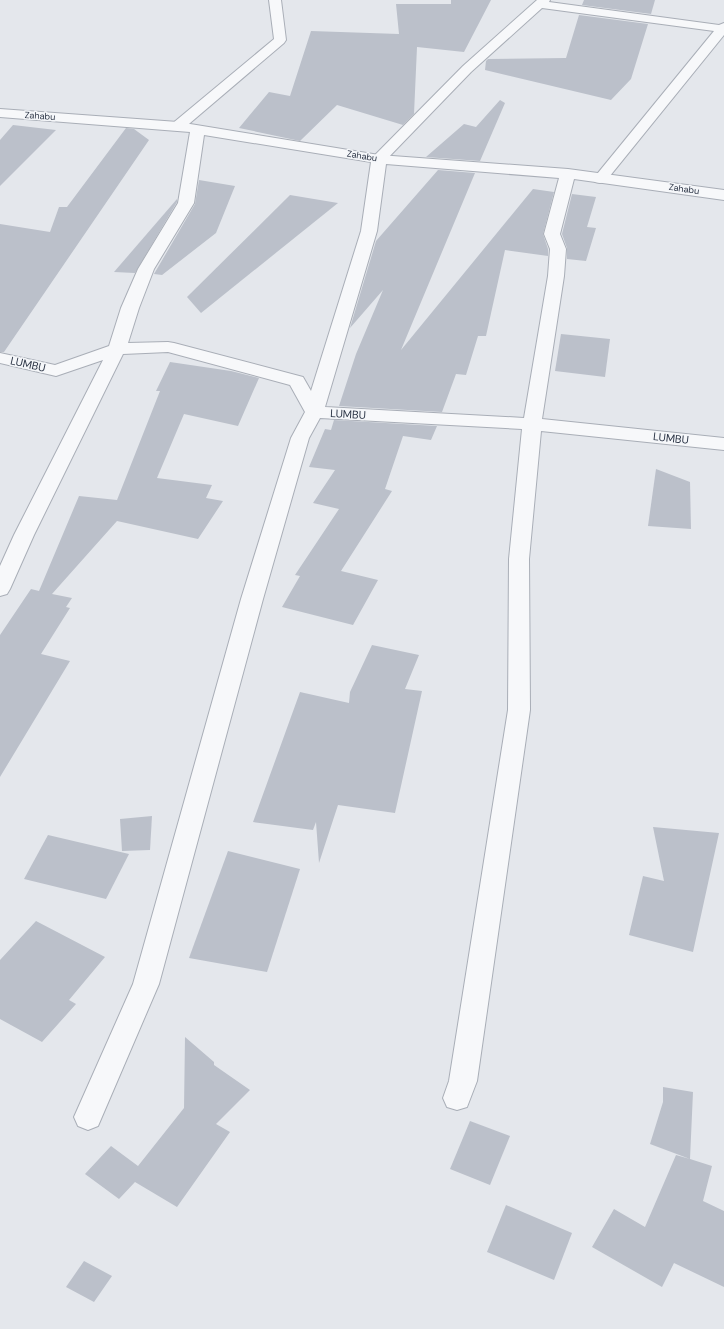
<svg xmlns="http://www.w3.org/2000/svg" width="724" height="1329" font-family="'DM Sans',sans-serif">
<style>
.building{fill:#bbc0ca}
.lines{fill:none;stroke-linecap:round;stroke-linejoin:round}
.lane-casing{stroke:#a9aeb7;stroke-width:2}
.street-casing{stroke:#a9aeb7;stroke-width:2}
.lane{fill:#f7f8fa;fill-rule:evenodd}
.street{fill:#f7f8fa;fill-rule:evenodd}
.labels{text-anchor:middle;stroke-width:3;stroke-linejoin:round;paint-order:stroke}
.far-street-label{font-size:9px;fill:#2b3445;stroke:#f4f6f9}
.street-label{font-size:11px;fill:#2b3445;stroke:#f4f6f9}
</style>
<rect width="100%" height="100%" fill="#e4e7ec"/>
<g class="building">
<path d="M 451,0 L 491,0 L 464,52 L 417,47 L 414,114 L 403,125 L 337,105 L 300,141 L 239,128 L 269,92 L 290,96 L 311,31 L 399,34 L 396,4 L 451,4 Z"/>
<path d="M 584,0 L 655,0 L 651,14 L 582,5 Z"/>
<path d="M 579,15 L 648,24 L 631,79 L 611,100 L 485,70 L 486,61 L 488,59 L 566,58 Z"/>
<path d="M 500,100 L 505,103 L 480,161 L 426,157 L 464,124 L 476,127 Z"/>
<path d="M 13,125 L 56,130 L 0,186 L 0,140 Z"/>
<path d="M 126,128 L 134,129 L 149,140 L 4,352 L 0,352 L 0,224 L 50,232 L 59,207 L 67,207 Z"/>
<path d="M 438,170 L 475,173 L 401,350 L 533,189 L 554,192 L 543,234 L 548,249 L 548,256 L 505,250 L 486,336 L 478,336 L 466,375 L 456,374 L 442,412 L 339,406 L 356,354 L 383,290 L 350,328 L 376,241 Z"/>
<path d="M 199,180 L 235,186 L 216,233 L 162,275 L 154,274 L 195,204 Z"/>
<path d="M 572,194 L 596,197 L 587,227 L 596,228 L 586,261 L 567,259 L 567,248 L 562,234 Z"/>
<path d="M 290,195 L 338,203 L 201,313 L 187,297 Z"/>
<path d="M 177,199 L 177,202 L 135,273 L 114,272 Z"/>
<path d="M 561,334 L 610,339 L 605,377 L 555,371 Z"/>
<path d="M 170,362 L 231,371 L 259,378 L 238,426 L 184,414 L 157,478 L 212,485 L 206,498 L 223,501 L 198,539 L 117,521 L 52,594 L 72,598 L 66,607 L 70,608 L 41,654 L 70,661 L 0,777 L 0,635 L 31,589 L 39,591 L 79,496 L 117,500 L 160,391 L 156,391 Z"/>
<path d="M 334,420 L 437,426 L 431,440 L 403,436 L 385,489 L 392,491 L 341,571 L 378,580 L 353,625 L 282,607 L 300,576 L 295,575 L 339,509 L 313,503 L 335,470 L 309,467 L 325,429 L 331,430 Z"/>
<path d="M 656,469 L 690,482 L 691,529 L 648,526 Z"/>
<path d="M 372,645 L 419,655 L 405,689 L 422,691 L 395,813 L 338,805 L 319,863 L 316,822 L 313,830 L 253,822 L 300,692 L 349,703 L 350,692 Z"/>
<path d="M 152,816 L 150,850 L 122,851 L 120,819 Z"/>
<path d="M 653,827 L 719,833 L 693,952 L 629,935 L 643,876 L 664,881 Z"/>
<path d="M 48,835 L 129,854 L 106,899 L 24,879 Z"/>
<path d="M 228,851 L 300,869 L 267,972 L 189,958 Z"/>
<path d="M 36,921 L 105,957 L 69,1000 L 76,1004 L 42,1042 L 0,1019 L 0,960 Z"/>
<path d="M 185,1037 L 214,1062 L 214,1065 L 250,1090 L 216,1124 L 230,1132 L 177,1207 L 135,1182 L 119,1199 L 85,1174 L 111,1146 L 138,1166 L 184,1108 Z"/>
<path d="M 663,1087 L 693,1092 L 690,1159 L 712,1166 L 703,1201 L 724,1211 L 724,1287 L 674,1263 L 662,1287 L 592,1247 L 614,1209 L 645,1227 L 676,1155 L 690,1159 L 650,1144 L 663,1102 Z"/>
<path d="M 470,1121 L 510,1136 L 490,1185 L 450,1169 Z"/>
<path d="M 506,1205 L 572,1233 L 554,1280 L 487,1252 Z"/>
<path d="M 84,1261 L 112,1276 L 94,1302 L 66,1287 Z"/>
</g>
<g class="lines">
<g class="lane-casing">
<g id="lane">
<path d="M 269,0 L 281,0 L 286,40 L 284,43 L 183,129 L 173,129 L 171,126 L 173,123 L 274,39 Z"/>
<path d="M 537,0 L 550,0 L 549,2 L 719,25 L 724,23 L 724,35 L 605,182 L 600,183 L 595,182 L 593,179 L 714,31 L 542,8 L 471,72 L 384,162 L 374,162 L 372,159 L 374,156 L 463,66 Z"/>
</g>
</g>
<g class="street-casing">
<path id="street" d="M 0,109 L 178,122 L 379,155 L 568,169 L 724,190 L 724,200 L 574,179 L 560,234 L 566,249 L 564,276 L 542,419 L 724,438 L 724,450 L 541,431 L 529,559 L 530,710 L 477,1081 L 467,1107 L 457,1110 L 447,1107 L 443,1098 L 449,1081 L 508,710 L 509,559 L 522,429 L 320,418 L 309,438 L 263,599 L 159,984 L 98,1126 L 88,1130 L 78,1126 L 74,1117 L 133,984 L 241,599 L 291,438 L 305,412 L 290,385 L 168,352 L 123,354 L 34,535 L 10,589 L 7,594 L 0,596 L 0,566 L 14,535 L 103,360 L 56,376 L 0,363 L 0,353 L 55,365 L 109,346 L 121,308 L 138,269 L 178,203 L 190,132 L 0,117 ZM 204,135 L 371,162 L 361,231 L 311,391 L 303,377 L 174,343 L 168,342 L 128,343 L 139,308 L 154,269 L 194,203 ZM 386,164 L 559,178 L 544,234 L 550,249 L 548,276 L 524,418 L 325,407 L 377,231 Z"/>
</g>
<use href="#lane" class="lane"/>
<use href="#street" class="street"/>
</g>
<g class="labels">
<g class="far-street-label">
<text transform="translate(40 116) rotate(4)" y="3">Zahabu</text>
<text transform="translate(362 156) rotate(9)" y="3">Zahabu</text>
<text transform="translate(684 189) rotate(8)" y="3">Zahabu</text>
</g>
<g class="street-label">
<text transform="translate(28 364) rotate(13)" y="4">LUMBU</text>
<text transform="translate(348 414) rotate(3)" y="4">LUMBU</text>
<text transform="translate(671 438) rotate(6)" y="4">LUMBU</text>
</g>
</g>
</svg>
